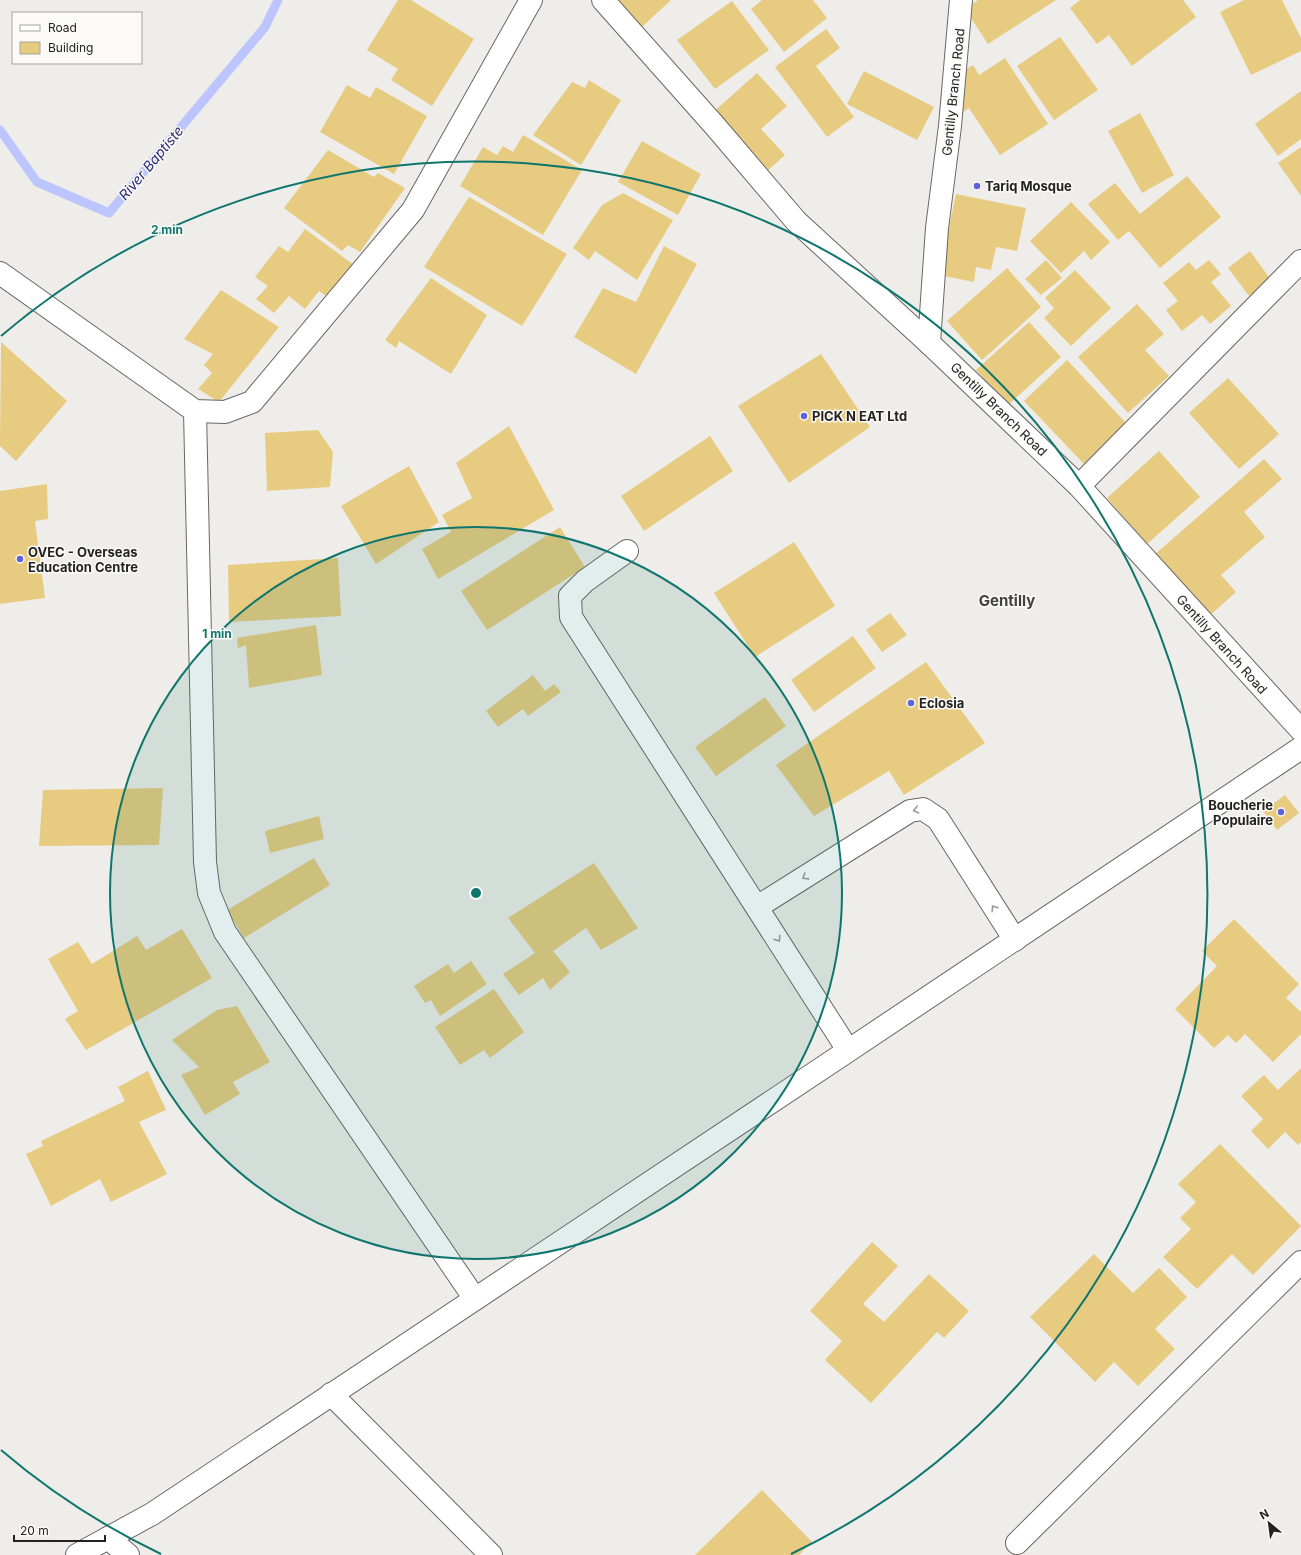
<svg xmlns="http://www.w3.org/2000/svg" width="1301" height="1555" font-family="Inter,sans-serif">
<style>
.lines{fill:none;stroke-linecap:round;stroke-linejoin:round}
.stream{stroke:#bdc5fe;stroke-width:9}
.building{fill:#e7cb80}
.minor-casing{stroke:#696764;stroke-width:24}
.major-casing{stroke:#696764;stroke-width:24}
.minor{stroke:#fff;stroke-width:22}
.major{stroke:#fff;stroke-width:22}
.oneway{stroke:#9c9c9c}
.ring{fill:none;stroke:#0f766e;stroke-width:2}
.poi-dot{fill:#6062db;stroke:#fbfaf6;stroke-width:1.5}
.labels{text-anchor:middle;stroke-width:3;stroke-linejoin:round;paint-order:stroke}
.street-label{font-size:13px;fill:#242322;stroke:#fbfaf6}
.poi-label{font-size:13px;font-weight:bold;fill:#242322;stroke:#fbfaf6;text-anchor:start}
.water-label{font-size:14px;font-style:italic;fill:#2b2877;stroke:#fbfaf6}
.quarter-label{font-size:15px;font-weight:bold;fill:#43423f;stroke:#fbfaf6}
.centre{fill:#0f766e;stroke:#fbfaf6;stroke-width:2}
.ring-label{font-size:12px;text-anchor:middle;font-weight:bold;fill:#0f766e;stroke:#fbfaf6;stroke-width:3;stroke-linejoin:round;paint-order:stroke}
</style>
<rect width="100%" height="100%" fill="#eeede9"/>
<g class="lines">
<path class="stream" d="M 0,130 L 37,182 L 109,213 L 265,27 L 278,0"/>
</g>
<g class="building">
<path d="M 398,0 L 411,0 L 474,39 L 432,106 L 391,80 L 398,69 L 367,50 Z"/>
<path d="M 617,0 L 671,0 L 642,27 Z"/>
<path d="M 762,0 L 813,0 L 827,18 L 784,52 L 751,9 Z"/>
<path d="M 978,0 L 1056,0 L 988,44 L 965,9 Z"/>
<path d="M 1080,0 L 1183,0 L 1196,17 L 1132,66 L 1109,35 L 1097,44 L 1070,8 Z"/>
<path d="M 1244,0 L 1282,0 L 1301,38 L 1301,51 L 1251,75 L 1220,12 Z"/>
<path d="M 732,1 L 769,50 L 715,89 L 677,40 Z"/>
<path d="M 826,29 L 840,48 L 816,66 L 854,117 L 827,137 L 775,67 Z"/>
<path d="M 1060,37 L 1098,90 L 1054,120 L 1017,66 Z"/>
<path d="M 1005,58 L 1048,124 L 1000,155 L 969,108 L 963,112 L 956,101 L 961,73 L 973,65 L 979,75 Z"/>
<path d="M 864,71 L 934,107 L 917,140 L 847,104 Z"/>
<path d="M 757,73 L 787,106 L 761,129 L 785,155 L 764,174 L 710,115 Z"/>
<path d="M 589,80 L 621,100 L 581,165 L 533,135 L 572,82 L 585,88 Z"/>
<path d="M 347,85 L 370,98 L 376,87 L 427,116 L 394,174 L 320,132 Z"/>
<path d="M 1301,91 L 1301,139 L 1278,156 L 1255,124 Z"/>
<path d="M 1140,113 L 1174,175 L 1142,193 L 1108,131 Z"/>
<path d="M 523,135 L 582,170 L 543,235 L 460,186 L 483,147 L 497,155 L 503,146 L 513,152 Z"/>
<path d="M 642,141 L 701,174 L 678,215 L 618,182 Z"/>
<path d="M 1301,147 L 1301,196 L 1278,163 Z"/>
<path d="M 328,150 L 374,177 L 378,173 L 405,188 L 360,252 L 348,245 L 342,251 L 284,208 Z"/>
<path d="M 1187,176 L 1221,217 L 1160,268 L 1129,231 L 1118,240 L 1088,204 L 1115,183 L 1140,214 Z"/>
<path d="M 623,193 L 673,220 L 637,280 L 595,251 L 589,260 L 573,248 L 602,205 Z"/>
<path d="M 956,194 L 1026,208 L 1017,251 L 996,247 L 991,270 L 976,267 L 974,282 L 939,275 Z"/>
<path d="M 469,197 L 567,254 L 522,326 L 424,267 Z"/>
<path d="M 1071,202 L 1110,242 L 1091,260 L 1084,251 L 1061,273 L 1030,241 Z"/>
<path d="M 305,229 L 354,265 L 330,299 L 319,291 L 305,309 L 289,296 L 274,313 L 256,299 L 268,286 L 255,277 L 279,246 L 288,252 Z"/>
<path d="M 664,246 L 697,264 L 636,374 L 574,337 L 603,288 L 636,302 Z"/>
<path d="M 1250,251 L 1271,280 L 1249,296 L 1228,268 Z"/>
<path d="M 1046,260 L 1062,278 L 1041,295 L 1025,279 Z"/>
<path d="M 1209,260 L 1221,274 L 1211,282 L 1231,306 L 1210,324 L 1202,315 L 1182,331 L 1166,310 L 1178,301 L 1163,283 L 1189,262 L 1196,270 Z"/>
<path d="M 1007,268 L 1041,307 L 982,360 L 947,321 Z"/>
<path d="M 1075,270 L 1111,308 L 1071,346 L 1044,318 L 1054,308 L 1045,298 Z"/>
<path d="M 431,278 L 487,315 L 451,374 L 399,341 L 396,348 L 385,340 Z"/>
<path d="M 221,290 L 279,327 L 219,402 L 198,389 L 212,373 L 204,365 L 213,354 L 184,339 Z"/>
<path d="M 1137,304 L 1164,334 L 1145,350 L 1169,376 L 1128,413 L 1078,357 Z"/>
<path d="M 1029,322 L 1061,357 L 1008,405 L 976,370 Z"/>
<path d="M 1,342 L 67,401 L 16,461 L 0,446 Z"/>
<path d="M 821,354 L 870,427 L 789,483 L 738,406 Z"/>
<path d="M 1067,360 L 1126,423 L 1084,464 L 1024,401 Z"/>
<path d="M 1228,378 L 1279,434 L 1239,469 L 1189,413 Z"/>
<path d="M 509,426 L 554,510 L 438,579 L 422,549 L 451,532 L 442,515 L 472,498 L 456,463 Z"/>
<path d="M 318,430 L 333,452 L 330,487 L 267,491 L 265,433 Z"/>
<path d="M 710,436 L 733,471 L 644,531 L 621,496 Z"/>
<path d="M 1159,451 L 1200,497 L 1147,544 L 1107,498 Z"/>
<path d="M 1264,459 L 1282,479 L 1244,512 L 1265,537 L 1221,575 L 1236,592 L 1207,618 L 1153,556 Z"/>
<path d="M 409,466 L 439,522 L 376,564 L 341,506 Z"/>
<path d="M 47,484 L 48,519 L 35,521 L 45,598 L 0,604 L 0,491 Z"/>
<path d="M 560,527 L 585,567 L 487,630 L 461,591 Z"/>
<path d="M 794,542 L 835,606 L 755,657 L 714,593 Z"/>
<path d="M 338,558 L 341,616 L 229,622 L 228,565 Z"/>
<path d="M 890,613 L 907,635 L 882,652 L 866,630 Z"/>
<path d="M 316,625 L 322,675 L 249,688 L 246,645 L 238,648 L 237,638 Z"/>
<path d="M 853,636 L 876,668 L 814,712 L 791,680 Z"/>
<path d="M 926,662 L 985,743 L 904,795 L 889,771 L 814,816 L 776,765 Z"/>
<path d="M 533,675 L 545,691 L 554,684 L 561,692 L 528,716 L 523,709 L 498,727 L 486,711 Z"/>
<path d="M 765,697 L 786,726 L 716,776 L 695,747 Z"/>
<path d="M 163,788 L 159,845 L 39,846 L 43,790 Z"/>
<path d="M 1285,795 L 1299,813 L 1277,830 L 1263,811 Z"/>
<path d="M 319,816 L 324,839 L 270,853 L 265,831 Z"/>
<path d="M 314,858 L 330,885 L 244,938 L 227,910 Z"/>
<path d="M 594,863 L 638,928 L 601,950 L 586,928 L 553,951 L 570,972 L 550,990 L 543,978 L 519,995 L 503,974 L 535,953 L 508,918 Z"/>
<path d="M 1234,919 L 1299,984 L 1286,998 L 1301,1012 L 1301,1034 L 1273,1062 L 1245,1034 L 1236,1043 L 1228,1035 L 1214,1048 L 1175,1009 L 1217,966 L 1202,951 Z"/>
<path d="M 182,929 L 212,978 L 86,1050 L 65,1019 L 78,1011 L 48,959 L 78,942 L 92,964 L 137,936 L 146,950 Z"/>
<path d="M 471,961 L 487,984 L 440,1016 L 431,1000 L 425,1003 L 414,986 L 448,964 L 454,973 Z"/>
<path d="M 494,989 L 524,1032 L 490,1058 L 484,1050 L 460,1065 L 435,1027 Z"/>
<path d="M 237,1006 L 270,1062 L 233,1082 L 240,1094 L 205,1115 L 181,1075 L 199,1067 L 172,1040 L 217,1010 Z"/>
<path d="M 1301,1068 L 1301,1142 L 1298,1145 L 1285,1132 L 1268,1149 L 1251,1131 L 1263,1119 L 1241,1096 L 1264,1075 L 1278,1090 Z"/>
<path d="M 148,1071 L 166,1110 L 139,1122 L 167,1174 L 111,1202 L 100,1179 L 51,1206 L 26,1154 L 43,1146 L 41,1141 L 125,1101 L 118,1087 Z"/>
<path d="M 1220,1144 L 1301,1226 L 1253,1275 L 1232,1254 L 1197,1289 L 1163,1257 L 1191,1229 L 1180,1218 L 1196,1202 L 1178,1184 Z"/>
<path d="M 872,1242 L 898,1266 L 863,1304 L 884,1322 L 929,1274 L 969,1311 L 944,1338 L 937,1332 L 871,1403 L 825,1360 L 842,1341 L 810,1311 Z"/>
<path d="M 1094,1254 L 1133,1293 L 1159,1268 L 1187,1297 L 1155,1329 L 1175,1349 L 1138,1386 L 1114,1362 L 1095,1382 L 1030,1317 Z"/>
<path d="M 762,1490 L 812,1542 L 799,1555 L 695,1555 Z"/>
</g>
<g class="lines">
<g class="minor-casing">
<g id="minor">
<path d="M 603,0 L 715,126 L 796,221 L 929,343 L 1079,486 L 1301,730"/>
<path d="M 0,273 L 195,411 L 225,412 L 252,402 L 413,210 L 531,0"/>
<path d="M 929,343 L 937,228 L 950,126 L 961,0"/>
<path d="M 195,411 L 205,862 L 209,893 L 225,932 L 475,1299"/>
<path d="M 1079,486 L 1301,261"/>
<path d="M 627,551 L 585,581 L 570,596 L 571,617 L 848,1050"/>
<path d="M 757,907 L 910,811 L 923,809 L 938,819 L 1015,940"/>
<path d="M 331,1394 L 491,1555"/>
<path d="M 108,1538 L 128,1555"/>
<path d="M 1017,1543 L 1301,1262"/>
</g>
</g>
<g class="major-casing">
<path id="major" d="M 77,1555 L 152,1514 C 535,1258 919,1005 1301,748"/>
</g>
<use href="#minor" class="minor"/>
<use href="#major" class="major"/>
</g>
<defs><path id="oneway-chevron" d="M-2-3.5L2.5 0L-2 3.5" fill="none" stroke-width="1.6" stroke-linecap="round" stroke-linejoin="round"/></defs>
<g class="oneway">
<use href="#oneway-chevron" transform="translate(916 810) rotate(168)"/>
<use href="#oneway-chevron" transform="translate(805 877) rotate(148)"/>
<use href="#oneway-chevron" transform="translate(994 908) rotate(-123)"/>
<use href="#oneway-chevron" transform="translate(778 939) rotate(57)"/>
</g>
<circle cx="476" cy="893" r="366" fill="#0f766e" fill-opacity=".12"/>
<g class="ring">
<circle cx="476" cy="893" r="366"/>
<path d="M161 1554A732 732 0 0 1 1 1450M1 336A732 732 0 1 1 791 1554"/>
</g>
<g class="poi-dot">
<circle cx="977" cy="186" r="4"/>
<circle cx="804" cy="416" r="4"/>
<circle cx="20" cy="559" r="4"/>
<circle cx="911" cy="703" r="4"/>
<circle cx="1281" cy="812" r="4"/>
</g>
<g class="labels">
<g class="street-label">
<text transform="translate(953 92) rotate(-84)" y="5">Gentilly Branch Road</text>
<text transform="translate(999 409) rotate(44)" y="5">Gentilly Branch Road</text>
<text transform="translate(1222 644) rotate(48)" y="5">Gentilly Branch Road</text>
</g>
<g class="poi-label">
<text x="985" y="191">Tariq Mosque</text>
<text x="812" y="421">PICK N EAT Ltd</text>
<text x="28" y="557">OVEC - Overseas<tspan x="28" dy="15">Education Centre</tspan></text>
<text x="919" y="708">Eclosia</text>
<text x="1273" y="810" text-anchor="end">Boucherie<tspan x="1273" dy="15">Populaire</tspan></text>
</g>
<g class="water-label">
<text transform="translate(151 163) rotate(-50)" y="5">River Baptiste</text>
</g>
<g class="quarter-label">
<text x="1007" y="606">Gentilly</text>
</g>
</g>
<circle cx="476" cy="893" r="6" class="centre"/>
<g class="ring-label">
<text x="167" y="234">2 min</text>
<text x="217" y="638">1 min</text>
</g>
<rect x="12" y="12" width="130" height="52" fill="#fbfaf6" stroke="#a5a4a1"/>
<rect x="20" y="25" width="20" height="6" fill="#ffffff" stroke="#a5a4a1"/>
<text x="48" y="32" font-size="12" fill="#242322">Road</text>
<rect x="20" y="42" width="20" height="12" fill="#e7cb80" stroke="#a5a4a1"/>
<text x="48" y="52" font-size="12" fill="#242322">Building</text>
<g transform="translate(1269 1523) rotate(331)" stroke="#fbfaf6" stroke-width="3" paint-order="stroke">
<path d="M0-3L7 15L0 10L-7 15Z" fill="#242322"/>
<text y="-6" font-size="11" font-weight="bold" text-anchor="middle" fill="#242322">N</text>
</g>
<path d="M14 1535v6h91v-6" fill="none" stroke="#242322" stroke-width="2"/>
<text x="20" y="1535" font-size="12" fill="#242322" stroke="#fbfaf6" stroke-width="3" paint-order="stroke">20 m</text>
</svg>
